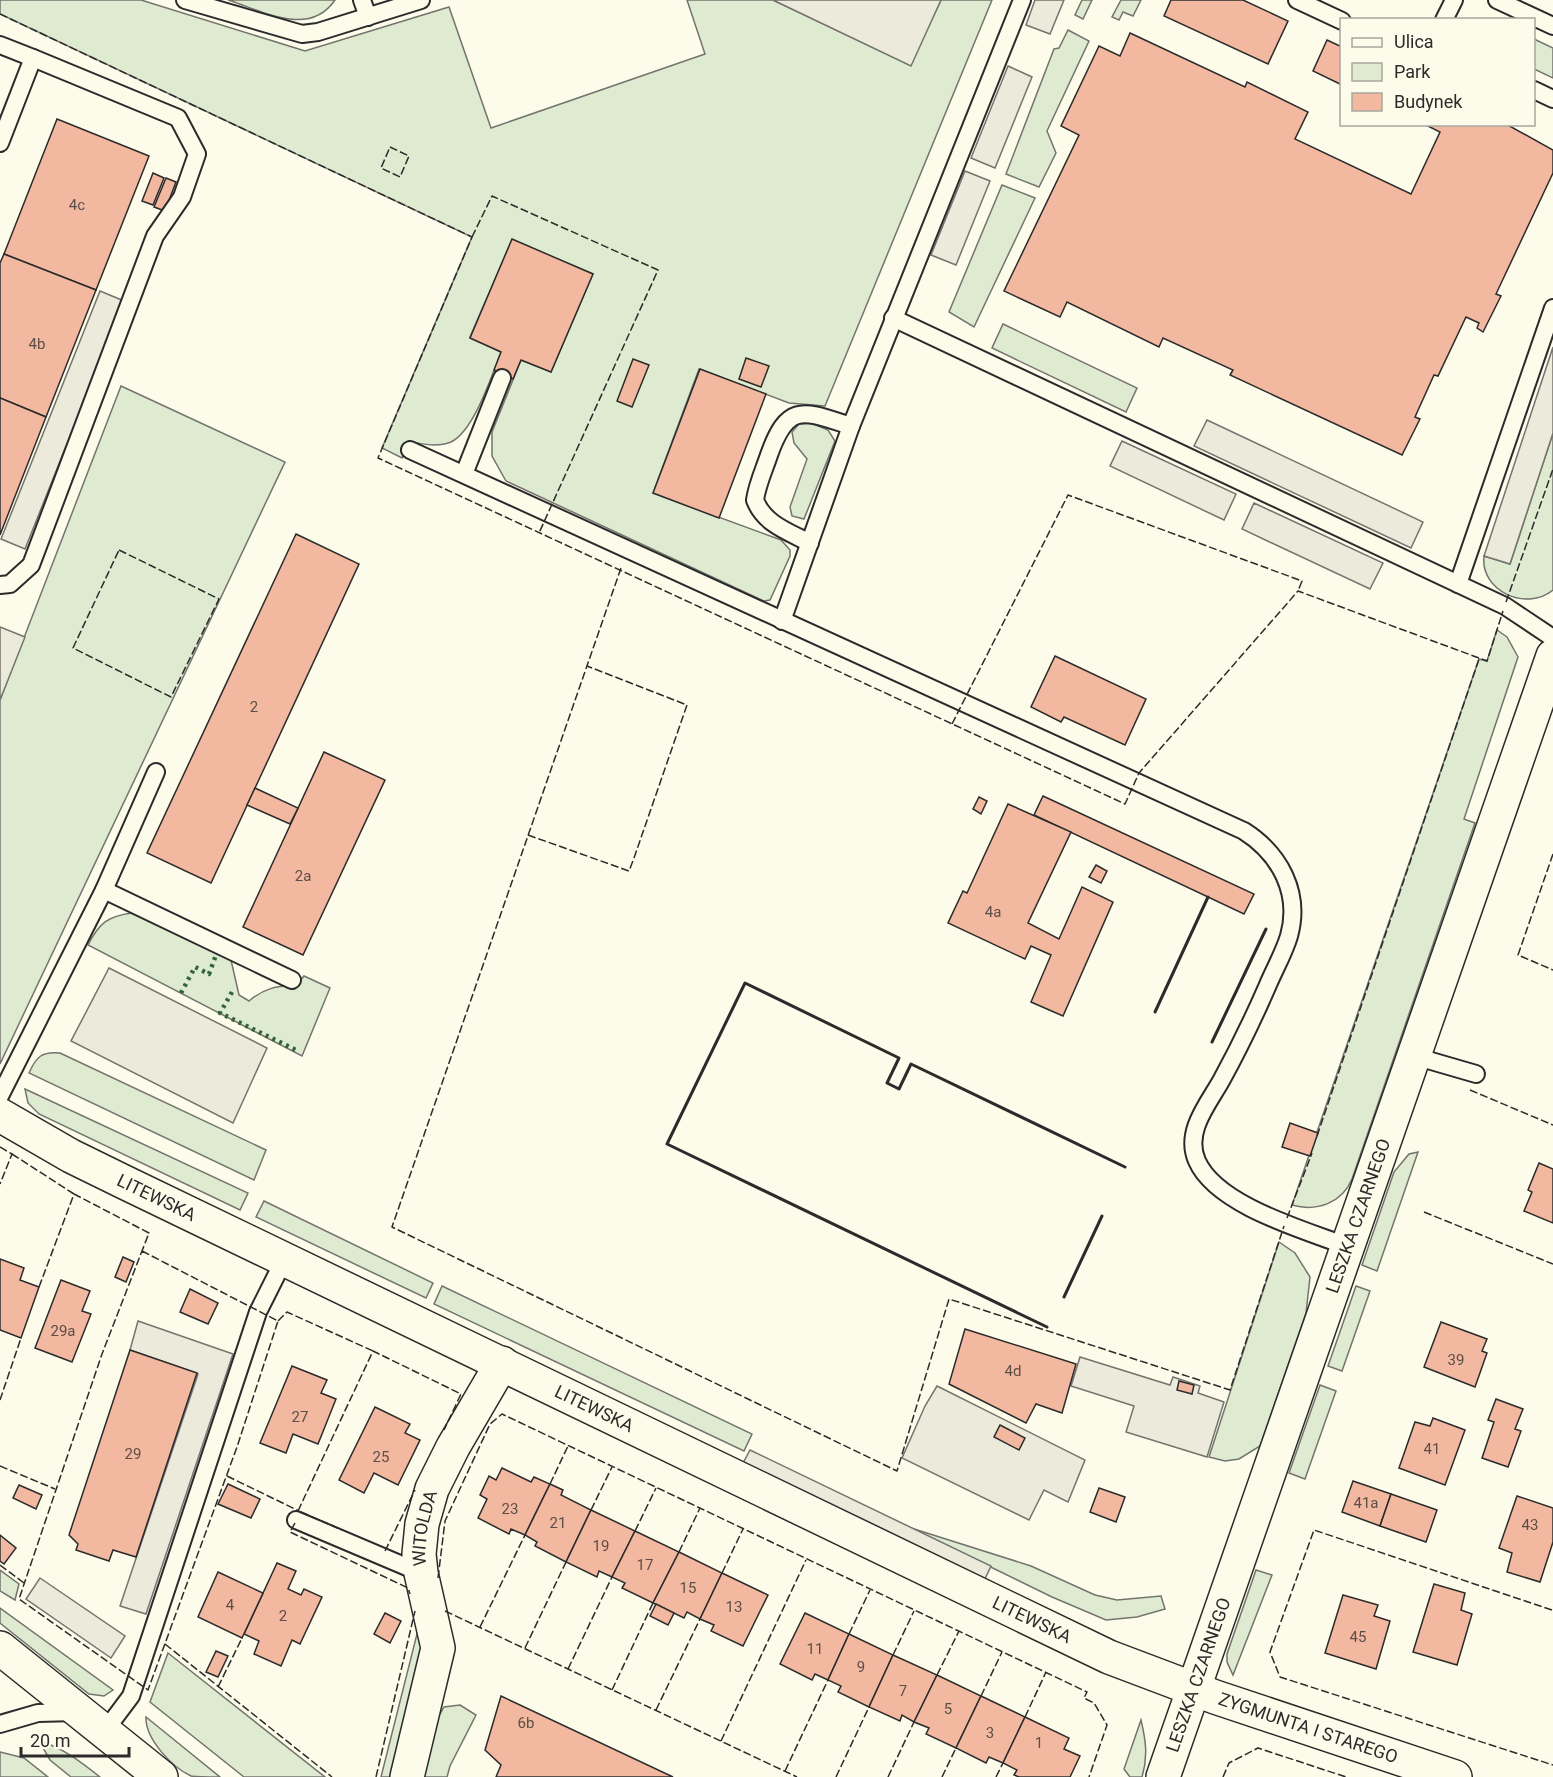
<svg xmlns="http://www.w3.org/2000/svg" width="1553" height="1777" font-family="Roboto,sans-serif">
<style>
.green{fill:#deebd1;stroke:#74746e;stroke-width:1.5}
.parking{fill:#eceadb;stroke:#74746e;stroke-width:1.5}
.building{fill:#f2b8a0;stroke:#2b2b2b;stroke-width:1.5}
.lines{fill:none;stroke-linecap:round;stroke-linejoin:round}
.service-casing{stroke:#2b2b2b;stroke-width:20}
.minor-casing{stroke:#2b2b2b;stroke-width:36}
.tertiary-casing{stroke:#2b2b2b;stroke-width:36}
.service{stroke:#fdfbea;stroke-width:16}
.minor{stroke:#fdfbea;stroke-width:33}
.tertiary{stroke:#fdfbea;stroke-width:33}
.hedge{stroke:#34623c;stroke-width:4.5;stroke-dasharray:3 4.5;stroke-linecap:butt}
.fence{stroke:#2b2b2b;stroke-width:1.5;stroke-dasharray:8 3;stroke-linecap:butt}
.wall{stroke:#2b2b2b;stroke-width:3}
.labels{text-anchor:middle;stroke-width:4.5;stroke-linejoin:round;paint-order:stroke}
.number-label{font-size:15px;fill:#5d4e48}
.street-label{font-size:18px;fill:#2b2b2b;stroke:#fdfbea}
</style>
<rect width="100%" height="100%" fill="#fdfbea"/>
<g class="green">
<path d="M 0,0 L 141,0 L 305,51 L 449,7 L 491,128 L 705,54 L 687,0 L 773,0 L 910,65 L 941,0 L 992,0 L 825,406 L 789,403 L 699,369 L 653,493 L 781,540 L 790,550 L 790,556 L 770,600 L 764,601 L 506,481 L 492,456 L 492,432 L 521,360 L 551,372 L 593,274 L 512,240 L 470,337 L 501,352 C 492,375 474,431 451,442 C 439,447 422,445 409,441 L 402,458 L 382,448 L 472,237 L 0,14 Z"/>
<path d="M 228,0 L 335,0 C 309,38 263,11 228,0 Z"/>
<path d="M 1082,0 L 1092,0 L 1083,19 L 1075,15 Z"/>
<path d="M 1121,0 L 1141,0 L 1133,16 L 1123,12 L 1119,20 L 1112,17 Z"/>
<path d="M 1068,30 L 1089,41 L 1047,131 L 1056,153 L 1039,187 L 1006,174 L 1054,49 L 1059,48 Z"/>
<path d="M 1534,39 L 1553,48 L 1553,78 L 1534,69 Z"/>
<path d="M 1002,185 L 1035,198 L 974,327 L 949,312 Z"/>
<path d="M 1003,324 L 1137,388 L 1126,412 L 992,348 Z"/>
<path d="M 121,386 L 285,462 L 0,1064 L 0,700 Z"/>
<path d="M 811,423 L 828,430 L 835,441 L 804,519 L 792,516 L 790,507 L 807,459 L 794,443 L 792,432 L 799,424 Z"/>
<path d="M 1553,433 L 1553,590 C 1526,612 1480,591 1484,556 L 1510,564 Z"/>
<path d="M 1497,630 L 1507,637 L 1518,657 L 1464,819 L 1475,823 L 1352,1179 C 1342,1203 1317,1212 1292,1205 L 1479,659 L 1487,661 Z"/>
<path d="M 132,913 L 231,960 L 239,995 L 249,1001 C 263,989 277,985 296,986 L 304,976 L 330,988 L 302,1056 L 88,945 C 99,923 108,916 132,913 Z"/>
<path d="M 60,1053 L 266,1150 L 254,1180 L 29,1073 C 36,1057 42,1051 60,1053 Z"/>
<path d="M 25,1089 L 248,1193 L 240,1210 L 39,1114 L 28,1103 Z"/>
<path d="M 1418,1152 L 1377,1271 L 1362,1265 L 1394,1172 L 1409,1154 Z"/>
<path d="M 264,1201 L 433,1283 L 426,1298 L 256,1217 Z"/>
<path d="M 1279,1242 L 1295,1253 L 1310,1277 L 1306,1313 L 1260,1446 L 1239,1459 L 1225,1461 L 1209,1457 Z"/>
<path d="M 442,1286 L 752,1434 L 744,1451 L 434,1304 Z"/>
<path d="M 1356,1286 L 1370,1291 L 1342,1371 L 1328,1366 Z"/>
<path d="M 1320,1385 L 1336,1391 L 1305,1479 L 1289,1473 Z"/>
<path d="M 911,1528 L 1031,1566 L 1095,1595 L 1117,1600 L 1161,1596 L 1165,1609 L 1137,1617 L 1106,1620 L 1052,1597 Z"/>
<path d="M 0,1570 L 19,1584 L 15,1600 L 0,1591 Z"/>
<path d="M 1256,1570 L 1272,1575 L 1233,1675 L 1227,1662 L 1227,1654 Z"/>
<path d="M 0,1608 L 113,1690 L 104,1696 L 89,1694 L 0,1623 Z"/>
<path d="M 421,1618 L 425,1631 L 393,1777 L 381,1777 Z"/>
<path d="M 168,1653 L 325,1777 L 244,1777 L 150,1702 Z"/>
<path d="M 460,1705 L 476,1715 L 450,1766 L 447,1777 L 418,1777 L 436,1721 L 444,1707 Z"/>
<path d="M 146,1717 L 220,1777 C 212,1777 198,1777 191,1776 C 172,1767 145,1739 146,1717 Z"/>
<path d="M 1141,1720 C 1146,1741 1148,1757 1142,1777 L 1130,1777 L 1124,1769 Z"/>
<path d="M 39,1741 C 62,1747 81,1762 100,1777 L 71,1777 L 50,1760 Z"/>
<path d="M 0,1752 L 24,1758 L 48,1777 L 0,1777 Z"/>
</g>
<g class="parking">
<path d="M 773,0 L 941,0 L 911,66 Z"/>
<path d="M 1035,0 L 1064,0 L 1050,34 L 1026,25 Z"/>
<path d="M 1008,66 L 1032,77 L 995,168 L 971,158 Z"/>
<path d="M 965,171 L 990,181 L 956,265 L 931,255 Z"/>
<path d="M 100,291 L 124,301 L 25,549 L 1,539 Z"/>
<path d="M 1553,347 L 1553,433 L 1510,564 L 1484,556 Z"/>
<path d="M 1207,420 L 1423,522 L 1411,548 L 1194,446 Z"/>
<path d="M 1122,441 L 1236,494 L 1224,520 L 1110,466 Z"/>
<path d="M 1254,503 L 1383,563 L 1370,589 L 1242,529 Z"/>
<path d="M 0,627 L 25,637 L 0,700 Z"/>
<path d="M 109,968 L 267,1048 L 233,1123 L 71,1041 Z"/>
<path d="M 138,1321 L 233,1354 L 146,1614 L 120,1606 L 198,1374 L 130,1350 Z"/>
<path d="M 1080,1357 L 1170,1385 L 1173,1377 L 1200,1386 L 1198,1393 L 1224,1402 L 1207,1457 L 1126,1432 L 1134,1406 L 1071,1386 Z"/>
<path d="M 937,1386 L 1085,1460 L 1068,1502 L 1044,1490 L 1029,1520 L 902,1458 L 925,1406 Z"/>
<path d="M 750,1450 L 991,1566 L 983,1583 L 741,1467 Z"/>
<path d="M 40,1578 L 125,1636 L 111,1658 L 26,1599 Z"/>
</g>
<g class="building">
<path d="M 1171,0 L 1243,0 L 1288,21 L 1268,64 L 1164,16 Z"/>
<path d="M 1130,33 L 1245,87 L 1247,82 L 1308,112 L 1295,139 L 1411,194 L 1440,132 L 1424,124 L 1506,124 L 1553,150 L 1553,173 L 1496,294 L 1501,296 L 1483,332 L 1477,328 L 1479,323 L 1466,317 L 1438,376 L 1434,375 L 1415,417 L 1420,419 L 1402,455 L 1230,375 L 1233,370 L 1163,338 L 1159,347 L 1067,302 L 1060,317 L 1004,291 L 1079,135 L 1061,126 L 1099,46 L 1120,56 Z"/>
<path d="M 1327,40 L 1342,47 L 1342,85 L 1313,71 Z"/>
<path d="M 57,119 L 149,156 L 96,290 L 4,254 Z"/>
<path d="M 153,173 L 164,178 L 153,205 L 142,201 Z"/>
<path d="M 166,178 L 176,182 L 165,211 L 154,207 Z"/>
<path d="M 512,239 L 593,274 L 551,372 L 521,360 L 513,379 L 494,370 L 501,352 L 470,338 Z"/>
<path d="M 4,254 L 96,290 L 46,417 L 0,398 L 0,263 Z"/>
<path d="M 746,358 L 769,366 L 761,387 L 739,379 Z"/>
<path d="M 633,359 L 649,365 L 632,407 L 617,401 Z"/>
<path d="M 700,369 L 766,394 L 719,518 L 653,493 Z"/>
<path d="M 0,398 L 46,417 L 0,535 Z"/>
<path d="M 296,534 L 359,564 L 211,883 L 147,853 Z"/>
<path d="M 1055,656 L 1146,699 L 1125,745 L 1064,717 L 1061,722 L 1031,707 Z"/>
<path d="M 324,752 L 385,780 L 303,955 L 243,927 Z"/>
<path d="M 255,788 L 298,808 L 290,824 L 247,805 Z"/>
<path d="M 1043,796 L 1254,894 L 1244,914 L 1034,815 Z"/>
<path d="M 979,797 L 987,801 L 981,814 L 973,809 Z"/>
<path d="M 1008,804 L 1071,832 L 1028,923 L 1059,939 L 1082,887 L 1113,902 L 1063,1016 L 1031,1002 L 1051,955 L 1031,946 L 1025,959 L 948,923 L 963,891 L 967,893 Z"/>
<path d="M 1096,865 L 1107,871 L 1101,883 L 1089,877 Z"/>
<path d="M 1290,1123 L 1318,1133 L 1310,1156 L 1282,1147 Z"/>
<path d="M 1539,1163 L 1553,1169 L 1553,1223 L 1524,1211 L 1532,1192 L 1528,1190 Z"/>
<path d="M 123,1257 L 134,1262 L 126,1282 L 115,1277 Z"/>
<path d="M 0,1259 L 24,1268 L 20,1280 L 39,1287 L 21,1338 L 0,1330 Z"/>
<path d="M 61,1280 L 90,1291 L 82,1311 L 91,1314 L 72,1362 L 35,1348 Z"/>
<path d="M 190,1289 L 218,1303 L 208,1324 L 180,1312 Z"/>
<path d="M 1441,1322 L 1487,1339 L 1482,1351 L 1487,1353 L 1475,1387 L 1424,1367 Z"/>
<path d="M 965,1329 L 1076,1364 L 1062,1413 L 1036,1404 L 1026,1423 L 949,1384 Z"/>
<path d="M 130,1350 L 197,1373 L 136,1557 L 113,1550 L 109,1561 L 76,1550 L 78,1544 L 69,1535 Z"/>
<path d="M 292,1366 L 327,1380 L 321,1393 L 336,1399 L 318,1444 L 293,1434 L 286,1453 L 260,1443 Z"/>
<path d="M 1179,1381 L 1194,1385 L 1192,1394 L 1177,1390 Z"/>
<path d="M 1496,1399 L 1523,1409 L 1515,1429 L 1521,1431 L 1508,1467 L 1482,1458 L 1494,1422 L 1488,1420 Z"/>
<path d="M 375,1407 L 410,1424 L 405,1433 L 420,1440 L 398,1485 L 374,1473 L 364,1493 L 339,1480 Z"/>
<path d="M 1433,1418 L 1465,1430 L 1445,1485 L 1399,1468 L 1415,1422 L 1430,1426 Z"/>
<path d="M 1000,1425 L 1025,1438 L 1019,1450 L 994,1437 Z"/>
<path d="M 502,1468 L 531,1482 L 534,1477 L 550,1484 L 525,1535 L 511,1529 L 509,1534 L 478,1518 L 487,1499 L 480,1495 L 489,1476 L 496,1480 Z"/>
<path d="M 1353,1481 L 1391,1494 L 1380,1526 L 1342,1512 Z"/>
<path d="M 228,1484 L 260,1499 L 251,1518 L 218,1504 Z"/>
<path d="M 550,1484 L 563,1490 L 561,1495 L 591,1510 L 566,1562 L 535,1546 L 537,1542 L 525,1535 Z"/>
<path d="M 19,1485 L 42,1495 L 36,1509 L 13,1498 Z"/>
<path d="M 1099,1488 L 1125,1497 L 1116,1522 L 1090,1512 Z"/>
<path d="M 1391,1494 L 1437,1510 L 1426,1542 L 1380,1526 Z"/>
<path d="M 1517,1496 L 1553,1508 L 1553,1542 L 1540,1582 L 1507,1572 L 1512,1553 L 1499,1548 Z"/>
<path d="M 591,1510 L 635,1531 L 612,1577 L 599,1571 L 597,1577 L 566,1562 Z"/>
<path d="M 635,1531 L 679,1552 L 653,1603 L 622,1588 L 625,1583 L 612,1577 Z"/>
<path d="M 0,1535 L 16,1548 L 4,1564 L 0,1561 Z"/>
<path d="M 679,1552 L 722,1573 L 700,1619 L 687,1612 L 684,1618 L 653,1603 Z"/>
<path d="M 277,1563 L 296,1571 L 288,1589 L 301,1595 L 304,1589 L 322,1597 L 300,1644 L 292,1640 L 281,1666 L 254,1654 L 259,1641 L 244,1634 Z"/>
<path d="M 218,1572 L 263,1593 L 242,1638 L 198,1617 Z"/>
<path d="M 722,1573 L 768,1595 L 743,1646 L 711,1631 L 714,1625 L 700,1619 Z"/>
<path d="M 1434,1584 L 1465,1593 L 1461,1610 L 1472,1614 L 1457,1665 L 1413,1652 Z"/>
<path d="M 1343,1595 L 1378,1605 L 1374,1616 L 1390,1621 L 1376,1669 L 1325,1653 Z"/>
<path d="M 656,1604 L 674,1613 L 668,1625 L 650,1616 Z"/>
<path d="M 385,1613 L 401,1621 L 390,1643 L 374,1634 Z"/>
<path d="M 805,1613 L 849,1634 L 828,1680 L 815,1674 L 812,1680 L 780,1664 Z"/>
<path d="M 849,1634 L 893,1655 L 869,1707 L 838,1692 L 841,1686 L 828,1680 Z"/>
<path d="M 216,1651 L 228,1656 L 218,1677 L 206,1672 Z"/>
<path d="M 893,1655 L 937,1675 L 914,1722 L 902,1715 L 900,1721 L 869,1707 Z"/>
<path d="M 937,1675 L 981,1696 L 956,1748 L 926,1734 L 929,1728 L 914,1722 Z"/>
<path d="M 501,1696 L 673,1777 L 496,1777 L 501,1765 L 485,1750 Z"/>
<path d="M 981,1696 L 1025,1717 L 1003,1763 L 989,1757 L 986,1763 L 956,1748 Z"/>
<path d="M 1025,1717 L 1069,1738 L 1064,1749 L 1080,1756 L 1070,1777 L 1019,1777 L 1014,1775 L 1017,1770 L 1003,1763 Z"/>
</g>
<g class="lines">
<g class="service-casing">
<g id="service">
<path d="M 185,0 L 302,34 L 318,32 L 421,0"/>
<path d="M 362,0 L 368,17"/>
<path d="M 1297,0 L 1342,21"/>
<path d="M 1497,0 L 1553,26"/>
<path d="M 1444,20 L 1454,0"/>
<path d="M 0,45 L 33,58 L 0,143"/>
<path d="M 1534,90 L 1553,99"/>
<path d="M 893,318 L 1505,606 L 1553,638"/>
<path d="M 410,450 L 1244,831 C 1280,854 1301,893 1289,936 C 1284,953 1274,970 1267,987 C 1253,1019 1238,1050 1221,1081 C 1208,1104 1184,1132 1197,1161 C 1217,1206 1305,1230 1349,1247"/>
<path d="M 464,474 L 502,378"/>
<path d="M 810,543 C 789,532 764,524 755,500 C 757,485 764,470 769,455 C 788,401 804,411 851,426"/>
<path d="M 1458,584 L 1553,308"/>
<path d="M 0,585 L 10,584 L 31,565 L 155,236 L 182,197 L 197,154 L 178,118 L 33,58"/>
<path d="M 782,621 L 851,426 L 1022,0"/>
<path d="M 104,890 L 292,980"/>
<path d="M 1414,1056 L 1476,1074"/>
<path d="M 0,1096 L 104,890 L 156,772"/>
<path d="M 296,1520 L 421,1573"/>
<path d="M 0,1724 L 38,1713 L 76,1712"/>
<path d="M 104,1732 L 131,1696 L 258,1312 L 284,1260"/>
</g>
</g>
<g class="minor-casing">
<g id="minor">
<path id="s1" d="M 0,1115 L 71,1156 L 124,1182 L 1109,1657 L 1215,1697 L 1455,1777"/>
<path id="s2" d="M 407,1777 L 438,1648 L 421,1573 L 419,1554 L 422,1524 L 432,1489 L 453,1447 L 502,1363"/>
</g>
</g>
<g class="tertiary-casing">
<g id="tertiary">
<path d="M 0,1648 L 161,1777"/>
<path id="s3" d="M 1163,1777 L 1553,656"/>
</g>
</g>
<use href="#service" class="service"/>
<use href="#minor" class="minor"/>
<use href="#tertiary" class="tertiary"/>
<g class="hedge">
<path d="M 232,992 L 220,1013 L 298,1051"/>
<path d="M 181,993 L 195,967 L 209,974 L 216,955"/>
</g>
<g class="fence">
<path d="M 0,14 L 472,237 L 378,458 L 1125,804 L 1139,773 L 1298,591 L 1487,661 L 1503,611"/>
<path d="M 390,147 L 409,156 L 400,177 L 381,168 Z"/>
<path d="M 472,237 L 492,196 L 658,270 L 539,533"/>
<path d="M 119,550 L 219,599 L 171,697 L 73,648 Z"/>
<path d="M 621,568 L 392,1227 L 897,1471 L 949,1299 L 1230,1390 L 1284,1226"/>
<path d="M 1506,602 L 1553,469"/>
<path d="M 952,724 L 1068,495 L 1302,581 L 1298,591"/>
<path d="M 528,835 L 629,871 L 634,858 L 687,705 L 587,666"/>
<path d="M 1553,854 L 1518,955 L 1553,970"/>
<path d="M 1470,1090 L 1553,1125"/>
<path d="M 1317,1136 L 1479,659"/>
<path d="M 0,1147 L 12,1154 L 0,1184"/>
<path d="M 12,1154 L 74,1194"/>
<path d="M 1424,1212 L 1553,1264"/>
<path d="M 1287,1218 L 1312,1153"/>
<path d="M 142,1251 L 278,1321 L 237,1447 L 148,1690 L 19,1599 L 102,1354 Z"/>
<path d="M 39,1287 L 74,1194 L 149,1233 L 142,1251"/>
<path d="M 278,1321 L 287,1312 L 373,1351"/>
<path d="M 0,1400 L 21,1338"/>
<path d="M 0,1466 L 55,1489"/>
<path d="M 227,1476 L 299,1511"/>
<path d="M 550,1484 L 568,1446"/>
<path d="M 591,1510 L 612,1467"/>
<path d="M 298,1511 L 373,1351 L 461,1394 L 444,1430"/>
<path d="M 301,1512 L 342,1530"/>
<path d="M 295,1523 L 290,1532 L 408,1588 L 410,1594"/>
<path d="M 635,1531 L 656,1488"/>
<path d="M 385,1551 L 415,1490"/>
<path d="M 679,1552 L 700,1508"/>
<path d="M 0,1565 L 24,1583"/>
<path d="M 722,1573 L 743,1529"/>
<path d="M 438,1578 L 445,1521 L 490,1424 L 502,1414 L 1087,1692 L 1084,1698 L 1094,1703 L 1107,1725 L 1089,1777"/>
<path d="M 1552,1610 L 1314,1530 L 1270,1652 L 1280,1677 L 1553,1765"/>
<path d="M 445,1611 L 797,1777"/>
<path d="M 480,1627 L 525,1535"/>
<path d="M 849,1634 L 870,1590"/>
<path d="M 165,1644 L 332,1777"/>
<path d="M 525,1648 L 566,1562"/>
<path d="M 893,1655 L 914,1611"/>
<path d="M 568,1669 L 612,1577"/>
<path d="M 937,1675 L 959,1631"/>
<path d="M 218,1687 L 242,1638"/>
<path d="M 612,1690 L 653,1603"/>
<path d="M 981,1696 L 1002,1652"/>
<path d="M 656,1710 L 700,1619"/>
<path d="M 1025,1717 L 1046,1672"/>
<path d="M 721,1741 L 806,1560"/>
<path d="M 785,1771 L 828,1680"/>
<path d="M 376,1777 L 415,1611"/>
<path d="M 836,1777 L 869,1707"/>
<path d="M 888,1777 L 914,1722"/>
<path d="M 942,1777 L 956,1748"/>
<path d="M 996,1777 L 1003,1763"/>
<path d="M 1223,1777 L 1229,1763 L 1258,1748 L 1346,1777"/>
</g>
<g class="wall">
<path d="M 1155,1012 L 1208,897"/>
<path d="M 1212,1042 L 1266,929"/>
<path d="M 1064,1297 L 1102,1216"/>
<path d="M 1047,1327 L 667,1144 L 745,983 L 899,1058 L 887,1083 L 899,1089 L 911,1064 L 1125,1167"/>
</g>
</g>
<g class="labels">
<g class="number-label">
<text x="77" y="210">4c</text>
<text x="37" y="349">4b</text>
<text x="254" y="712">2</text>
<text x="303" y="881">2a</text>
<text x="993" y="917">4a</text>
<text x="63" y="1336">29a</text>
<text x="1456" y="1365">39</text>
<text x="1013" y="1376">4d</text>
<text x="300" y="1422">27</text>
<text x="1432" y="1454">41</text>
<text x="133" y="1459">29</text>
<text x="381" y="1462">25</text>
<text x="1366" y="1508">41a</text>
<text x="510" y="1514">23</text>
<text x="558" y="1528">21</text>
<text x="1530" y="1530">43</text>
<text x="601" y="1551">19</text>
<text x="645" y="1570">17</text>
<text x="688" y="1593">15</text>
<text x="230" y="1610">4</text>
<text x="734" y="1612">13</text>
<text x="283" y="1621">2</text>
<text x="1358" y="1642">45</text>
<text x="815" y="1654">11</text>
<text x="861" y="1672">9</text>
<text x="903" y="1696">7</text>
<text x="948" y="1714">5</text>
<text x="526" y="1728">6b</text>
<text x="990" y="1738">3</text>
<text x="1039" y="1748">1</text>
</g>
<g class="street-label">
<text dy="6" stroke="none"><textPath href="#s1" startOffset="177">LITEWSKA</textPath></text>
<text dy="6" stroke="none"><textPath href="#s3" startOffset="594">LESZKA CZARNEGO</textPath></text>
<text dy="6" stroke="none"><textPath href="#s1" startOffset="663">LITEWSKA</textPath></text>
<text dy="6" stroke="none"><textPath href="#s2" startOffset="255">WITOLDA</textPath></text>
<text dy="6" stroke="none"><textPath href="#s1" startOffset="1149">LITEWSKA</textPath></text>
<text dy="6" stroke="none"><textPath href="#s3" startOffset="108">LESZKA CZARNEGO</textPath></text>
<text dy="6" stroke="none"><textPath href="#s1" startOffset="1446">ZYGMUNTA I STAREGO</textPath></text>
</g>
</g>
<rect x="1340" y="18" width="195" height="108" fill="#fdfbea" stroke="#a9a89e" stroke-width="1.5"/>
<rect x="1352" y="38" width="30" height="9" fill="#fdfbea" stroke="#a9a89e" stroke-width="1.5"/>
<text x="1394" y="48" font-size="18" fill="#2b2b2b">Ulica</text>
<rect x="1352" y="63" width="30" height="18" fill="#deebd1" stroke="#a9a89e" stroke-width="1.5"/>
<text x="1394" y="78" font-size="18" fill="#2b2b2b">Park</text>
<rect x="1352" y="93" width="30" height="18" fill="#f2b8a0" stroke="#a9a89e" stroke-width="1.5"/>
<text x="1394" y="108" font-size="18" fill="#2b2b2b">Budynek</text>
<path d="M21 1747v9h108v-9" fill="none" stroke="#2b2b2b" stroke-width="3"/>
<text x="30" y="1747" font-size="18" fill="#2b2b2b" stroke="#fdfbea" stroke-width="4.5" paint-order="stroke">20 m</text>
</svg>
